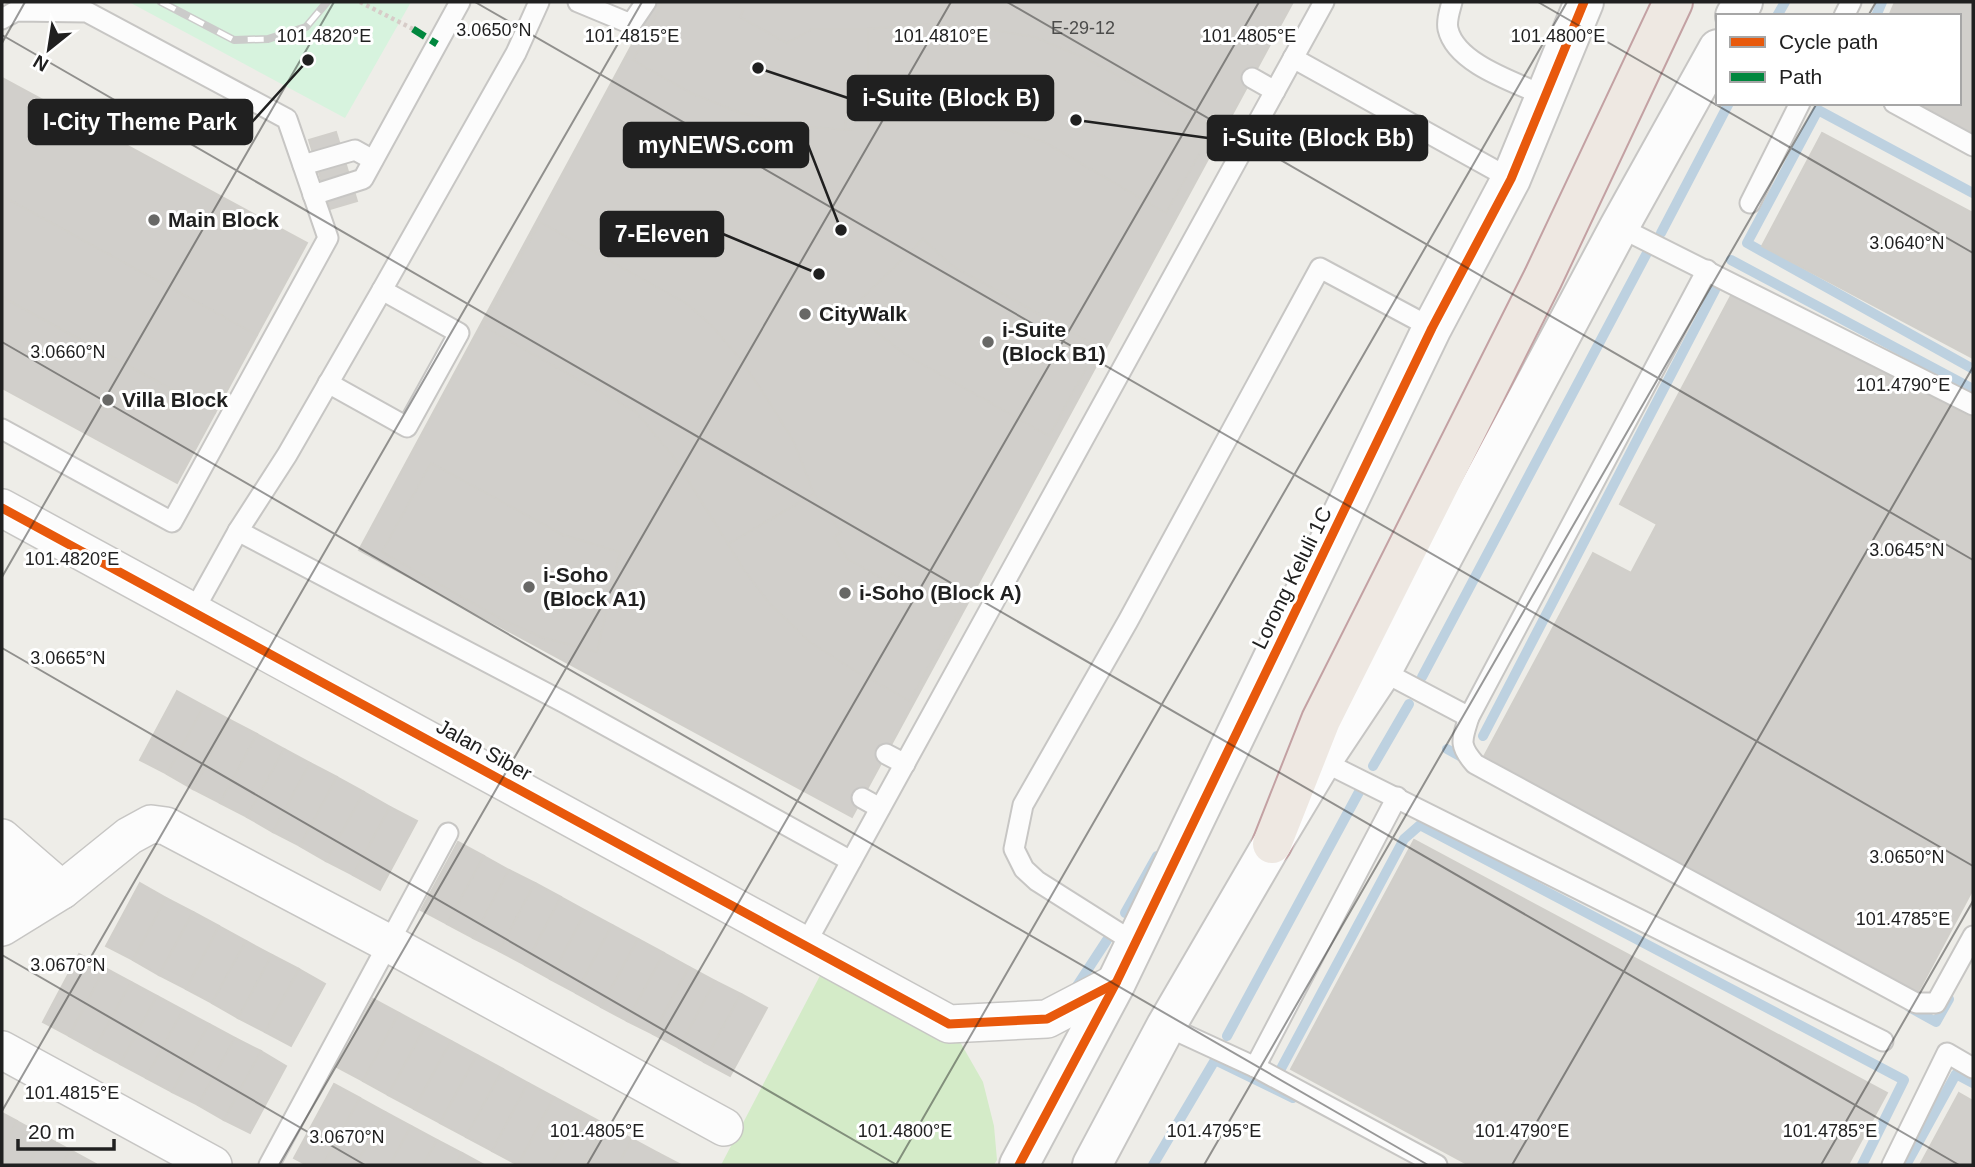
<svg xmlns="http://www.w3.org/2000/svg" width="1975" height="1167" font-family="Helvetica,sans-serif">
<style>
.grass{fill:#d4ebc8}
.park{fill:#d7f3de}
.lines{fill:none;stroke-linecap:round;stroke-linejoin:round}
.stream{stroke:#bdd1e0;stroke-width:10}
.building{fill:#d1cfcb;stroke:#d1cfca;stroke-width:2}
.service-casing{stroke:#c7c6c4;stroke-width:23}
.minor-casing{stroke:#c7c6c4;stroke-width:40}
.tertiary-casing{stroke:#c7c6c4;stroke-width:42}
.trunk-casing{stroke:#c3a1a3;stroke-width:42}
.path{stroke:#d7ccc8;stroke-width:4.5;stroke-dasharray:3.5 3.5;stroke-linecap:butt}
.service{stroke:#fcfcfc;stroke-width:19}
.minor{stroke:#fcfcfc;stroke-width:37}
.tertiary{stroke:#fcfcfc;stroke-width:38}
.trunk{stroke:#eee8e2;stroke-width:38}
.rail-casing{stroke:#cbcbca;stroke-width:8}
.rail{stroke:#fff;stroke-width:5;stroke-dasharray:16;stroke-linecap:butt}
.quiet{stroke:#00873e;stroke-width:7;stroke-dasharray:14 7;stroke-linecap:butt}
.cycleway-casing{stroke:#fff;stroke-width:13}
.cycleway{stroke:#e8590c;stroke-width:9}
.ticks{fill:none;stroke:#202020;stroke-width:2;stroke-opacity:0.45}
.poi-dot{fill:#686866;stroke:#fff;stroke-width:2.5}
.labels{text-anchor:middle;stroke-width:6;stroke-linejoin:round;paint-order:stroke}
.number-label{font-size:18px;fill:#4c4c4b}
.poi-label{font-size:21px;font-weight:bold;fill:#202020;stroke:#fff;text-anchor:start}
.street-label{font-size:21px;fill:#202020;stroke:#fff}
.ticks-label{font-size:18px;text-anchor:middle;fill:#202020;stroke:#fff;stroke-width:6;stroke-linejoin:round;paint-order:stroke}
.leader{fill:none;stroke:#202020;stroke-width:2.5}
.callout-dot{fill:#202020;stroke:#fff;stroke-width:2.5}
.callout{fill:#202020;stroke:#202020;stroke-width:2.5}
.callout-label{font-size:23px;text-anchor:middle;font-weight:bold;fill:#fff}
</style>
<rect width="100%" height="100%" fill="#eeede8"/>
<path class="grass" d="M 824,968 L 959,1040 L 983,1082 L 994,1126 L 997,1160 L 994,1165 L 721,1165 Z"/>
<path class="park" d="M 129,2 L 411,2 L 345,118 Z"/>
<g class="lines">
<g class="stream">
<path d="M 1777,16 L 1785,2"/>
<path d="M 1876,16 L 1882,2"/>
<path d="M 1973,193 L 1818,110 L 1747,243 L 1973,369"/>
<path d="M 1661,233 L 1729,103"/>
<path d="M 1731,260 L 1973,389"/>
<path d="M 1422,677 L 1647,253"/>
<path d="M 1483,736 L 1715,290"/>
<path d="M 1447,749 L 1465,759"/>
<path d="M 1373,766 L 1409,704"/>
<path d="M 1125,913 L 1157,856"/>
<path d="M 1075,989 L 1107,940"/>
<path d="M 1909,1007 L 1936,1022 L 1949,999"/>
<path d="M 1227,1036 L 1359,792"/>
<path d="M 1276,1078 L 1404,839 L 1420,825 L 1904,1080 L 1862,1165"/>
<path d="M 1153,1165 L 1215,1060 L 1293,1098"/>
<path d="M 1906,1165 L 1956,1074 L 1973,1083"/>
</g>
</g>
<g class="building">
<path d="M 655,2 L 1293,2 L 852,817 L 359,550 Z"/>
<path d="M 663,2 L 731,2 L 744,9 L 740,17 L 787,43 L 812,29 L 868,29 L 868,76 L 845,76 L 846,130 L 787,125 L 738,112 L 691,93 L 633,60 Z"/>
<path d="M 1235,2 L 1263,2 L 1257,13 Z"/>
<path d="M 1895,2 L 1973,2 L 1973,143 L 1898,103 L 1959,103 L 1959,16 L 1889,16 Z"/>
<path d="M 928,24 L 979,28 L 1035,37 L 1089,60 L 1214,128 L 1166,213 L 1044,142 L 1011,131 L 972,121 L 935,118 L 846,130 L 845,76 L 868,76 L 868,29 Z"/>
<path d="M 2,78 L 307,243 L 257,335 L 2,196 Z"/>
<path d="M 336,132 L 357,201 L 330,209 L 309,140 Z"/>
<path d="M 1822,133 L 1973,213 L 1973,358 L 1762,246 Z"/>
<path d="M 2,196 L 257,335 L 215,413 L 2,297 Z"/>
<path d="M 540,222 L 686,303 L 712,326 L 742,361 L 768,400 L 794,442 L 814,494 L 728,544 L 673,456 L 636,412 L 483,326 Z"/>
<path d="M 923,239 L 951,265 L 1098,347 L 1049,436 L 908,356 L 881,336 L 852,308 Z"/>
<path d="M 1734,290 L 1973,418 L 1973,889 L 1916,996 L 1481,762 L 1593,553 L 1631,573 L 1657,524 L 1620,504 Z"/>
<path d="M 2,297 L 215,413 L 177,483 L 2,388 Z"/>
<path d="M 431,463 L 563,535 L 620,552 L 597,652 L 541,637 L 507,622 L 382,552 Z"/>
<path d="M 814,494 L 841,532 L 834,537 L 848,559 L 887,581 L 891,573 L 959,611 L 910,701 L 857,672 L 810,642 L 771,605 L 744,570 L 728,544 Z"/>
<path d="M 177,691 L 204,706 L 167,774 L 140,760 Z"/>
<path d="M 204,706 L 230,720 L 193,789 L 167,774 Z"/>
<path d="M 230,720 L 257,734 L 220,803 L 193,789 Z"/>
<path d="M 257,734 L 284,749 L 247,817 L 220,803 Z"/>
<path d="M 284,749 L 310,763 L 273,832 L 247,817 Z"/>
<path d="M 310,763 L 337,777 L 300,846 L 273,832 Z"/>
<path d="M 337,777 L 364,792 L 326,861 L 300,846 Z"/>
<path d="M 364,792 L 390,807 L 353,875 L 326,861 Z"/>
<path d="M 390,807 L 417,821 L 380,890 L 353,875 Z"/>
<path d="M 1414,840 L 1887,1093 L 1848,1165 L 1469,1165 L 1291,1069 Z"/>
<path d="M 458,842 L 484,856 L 447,924 L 421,910 Z"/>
<path d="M 484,856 L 509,870 L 473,938 L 447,924 Z"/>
<path d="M 509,870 L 535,883 L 499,951 L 473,938 Z"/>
<path d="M 140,883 L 166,898 L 133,960 L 106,946 Z"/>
<path d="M 535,883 L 561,897 L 525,965 L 499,951 Z"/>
<path d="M 561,897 L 586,911 L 550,979 L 525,965 Z"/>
<path d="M 166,898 L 193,912 L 159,975 L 133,960 Z"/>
<path d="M 586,911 L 612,925 L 576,993 L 550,979 Z"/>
<path d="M 193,912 L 219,926 L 186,989 L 159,975 Z"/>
<path d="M 612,925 L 638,939 L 601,1007 L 576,993 Z"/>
<path d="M 219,926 L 246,941 L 212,1003 L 186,989 Z"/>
<path d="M 638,939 L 664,953 L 627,1021 L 601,1007 Z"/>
<path d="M 246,941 L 272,955 L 238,1018 L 212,1003 Z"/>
<path d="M 664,953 L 689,967 L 653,1034 L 627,1021 Z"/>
<path d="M 79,954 L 105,968 L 69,1036 L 43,1022 Z"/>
<path d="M 272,955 L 299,969 L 265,1032 L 238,1018 Z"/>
<path d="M 689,967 L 715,981 L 679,1048 L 653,1034 Z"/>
<path d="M 105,968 L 131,982 L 94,1050 L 69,1036 Z"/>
<path d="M 299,969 L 325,984 L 291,1046 L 265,1032 Z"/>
<path d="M 715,981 L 741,994 L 704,1062 L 679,1048 Z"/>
<path d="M 131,982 L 157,996 L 120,1064 L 94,1050 Z"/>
<path d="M 741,994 L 767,1008 L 730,1076 L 704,1062 Z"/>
<path d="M 157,996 L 183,1010 L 146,1078 L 120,1064 Z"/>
<path d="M 373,999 L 399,1013 L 363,1081 L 337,1067 Z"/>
<path d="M 183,1010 L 209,1024 L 172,1092 L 146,1078 Z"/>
<path d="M 399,1013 L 425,1027 L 388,1095 L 363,1081 Z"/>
<path d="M 209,1024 L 235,1038 L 198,1105 L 172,1092 Z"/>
<path d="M 425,1027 L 451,1041 L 414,1109 L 388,1095 Z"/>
<path d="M 235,1038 L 261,1051 L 224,1120 L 198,1105 Z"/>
<path d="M 451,1041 L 477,1055 L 440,1123 L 414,1109 Z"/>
<path d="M 261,1051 L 286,1066 L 250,1133 L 224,1120 Z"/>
<path d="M 477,1055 L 503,1069 L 466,1137 L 440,1123 Z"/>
<path d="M 503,1069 L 528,1083 L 492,1151 L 466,1137 Z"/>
<path d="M 528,1083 L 554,1097 L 518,1165 L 492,1151 Z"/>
<path d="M 334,1084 L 360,1098 L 323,1165 L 307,1165 L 294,1158 Z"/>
<path d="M 1959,1093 L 1973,1101 L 1973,1165 L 1920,1165 Z"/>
<path d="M 554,1097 L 580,1111 L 551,1165 L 518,1165 Z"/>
<path d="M 360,1098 L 385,1112 L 356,1165 L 323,1165 Z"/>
<path d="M 580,1111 L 606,1125 L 584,1165 L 551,1165 Z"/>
<path d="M 385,1112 L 411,1126 L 390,1165 L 356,1165 Z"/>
<path d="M 2,1113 L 17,1121 L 2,1150 Z"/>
<path d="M 17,1121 L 44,1136 L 28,1165 L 2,1165 L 2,1150 Z"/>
<path d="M 606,1125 L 632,1139 L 618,1165 L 584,1165 Z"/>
<path d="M 411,1126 L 437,1140 L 423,1165 L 390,1165 Z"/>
<path d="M 44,1136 L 70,1150 L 62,1165 L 28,1165 Z"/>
<path d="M 632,1139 L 658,1153 L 651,1165 L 618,1165 Z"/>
<path d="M 437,1140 L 462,1153 L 456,1165 L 423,1165 Z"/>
<path d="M 70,1150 L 96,1164 L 96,1165 L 62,1165 Z"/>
<path d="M 462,1153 L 484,1165 L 456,1165 Z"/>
<path d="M 658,1153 L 681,1165 L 651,1165 Z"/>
</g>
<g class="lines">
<g class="service-casing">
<g id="service">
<path d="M 578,2 L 631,24 L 646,2"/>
<path d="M 1452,2 C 1450,10 1446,20 1448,29 C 1456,64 1515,82 1545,96"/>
<path d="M 1844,16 L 1851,2"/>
<path d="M 2,19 L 16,11 L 87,12 L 287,119 L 328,238 L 172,522 L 2,429"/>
<path d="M 1293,58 L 1511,179"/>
<path d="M 1252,78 L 1275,91"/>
<path d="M 1894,103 L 1973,146"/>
<path d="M 303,165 L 355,150 L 373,160"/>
<path d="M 313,195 L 363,179 L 460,2"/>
<path d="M 1750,203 L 1800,103"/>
<path d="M 1619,227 L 1973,405"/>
<path d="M 1707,270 L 1469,717 C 1462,740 1458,745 1475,764 L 1916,1003 L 1936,1003 L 1973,936"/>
<path d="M 328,383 L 407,427 L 459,333 L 382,290"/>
<path d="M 238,531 L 565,703 L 851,861"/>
<path d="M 193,612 L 238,531 L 287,455 L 382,290 L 516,53 L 539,2"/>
<path d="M 1382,671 L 1469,717"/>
<path d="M 886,754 L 905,764"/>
<path d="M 1322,761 L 1883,1041"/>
<path d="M 862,798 L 880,808"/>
<path d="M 1135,943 L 1037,881 L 1024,869 L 1014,849 L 1023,805 L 1128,621 L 1320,268 L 1432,328"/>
<path d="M 805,945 L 1324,2"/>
<path d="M 1166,1026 L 1255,1067 L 1437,1165"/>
<path d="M 1255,1067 L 1397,797"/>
<path d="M 269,1165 L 448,833"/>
<path d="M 1892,1165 L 1947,1053 L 1973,1068"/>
</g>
</g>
<g class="minor-casing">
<g id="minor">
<path d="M 2,508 L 949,1024 L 1047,1019 L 1116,983"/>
<path d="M 2,838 L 62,890"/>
<path d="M 2,880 L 29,910"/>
<path d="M 2,927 L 62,890 L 129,836 L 151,824 L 166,826 L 388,943 L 724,1127"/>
<path d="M 2,1050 L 213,1165"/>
</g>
</g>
<g class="tertiary-casing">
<g id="tertiary">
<path d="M 1735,16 L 1743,2"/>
<path d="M 1019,1165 L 1116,983 L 1432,328 L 1511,179 L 1584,2"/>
<path d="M 1092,1165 L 1166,1026 L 1272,844 L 1322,761 L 1382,671 L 1619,227 L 1718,49"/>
</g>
</g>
<g class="trunk-casing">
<path id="trunk" d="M 1272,844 L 1321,720 L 1543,278 L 1673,2"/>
</g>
<path class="path" d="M 360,2 L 413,29 L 415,26"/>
<use href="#service" class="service"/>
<use href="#minor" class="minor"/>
<use href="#tertiary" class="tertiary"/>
<use href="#trunk" class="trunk"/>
<g class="rail-casing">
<path id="rail" d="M 161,2 L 234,40 L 268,39 L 306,27 L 327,2"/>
</g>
<use href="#rail" class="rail"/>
<path class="quiet" d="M 413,29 L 437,44"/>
<g class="cycleway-casing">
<g id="cycleway">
<path d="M 2,508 L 949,1024 L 1047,1019 L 1116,983"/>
<path d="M 1019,1165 L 1116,983 L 1432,328 L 1511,179 L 1584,2"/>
</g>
</g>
<use href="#cycleway" class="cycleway"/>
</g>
<path class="ticks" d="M 475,2 L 1973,866M 1007,2 L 1973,560M 1538,2 L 1973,253M 1868,16 L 1876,2M 2,35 L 1959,1165M 2,43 L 25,2M 2,342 L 1428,1165M 2,577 L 334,2M 2,648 L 897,1165M 2,955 L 365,1165M 2,1111 L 642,2M 279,1165 L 951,2M 587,1165 L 1259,2M 896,1165 L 1567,2M 1204,1165 L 1817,103M 1512,1165 L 1973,367M 1821,1165 L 1973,901"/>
<g class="poi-dot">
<circle cx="154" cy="220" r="7"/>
<circle cx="805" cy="314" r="7"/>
<circle cx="988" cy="342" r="7"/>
<circle cx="108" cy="400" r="7"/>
<circle cx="529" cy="587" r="7"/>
<circle cx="845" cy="593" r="7"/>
</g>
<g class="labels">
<g class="number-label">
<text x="1083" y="34">E-29-12</text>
</g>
<g class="poi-label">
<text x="168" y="227">Main Block</text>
<text x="819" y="321">CityWalk</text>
<text x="1002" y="337">i-Suite<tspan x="1002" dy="24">(Block B1)</tspan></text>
<text x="122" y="407">Villa Block</text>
<text x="543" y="582">i-Soho<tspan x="543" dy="24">(Block A1)</tspan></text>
<text x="859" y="600">i-Soho (Block A)</text>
</g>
<g class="street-label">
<text transform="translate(1292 578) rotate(-64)" y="7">Lorong Keluli 1C</text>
<text transform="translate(484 750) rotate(29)" y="7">Jalan Siber</text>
</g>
</g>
<g class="ticks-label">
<text x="494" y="36">3.0650°N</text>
<text x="324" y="42">101.4820°E</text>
<text x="632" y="42">101.4815°E</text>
<text x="1558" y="42">101.4800°E</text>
<text x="941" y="42">101.4810°E</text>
<text x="1249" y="42">101.4805°E</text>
<text x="1907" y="249">3.0640°N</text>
<text x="68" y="358">3.0660°N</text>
<text x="1903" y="391">101.4790°E</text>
<text x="1907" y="556">3.0645°N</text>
<text x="72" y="565">101.4820°E</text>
<text x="68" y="664">3.0665°N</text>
<text x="1907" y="863">3.0650°N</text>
<text x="1903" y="925">101.4785°E</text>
<text x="68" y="971">3.0670°N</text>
<text x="72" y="1099">101.4815°E</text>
<text x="597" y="1137">101.4805°E</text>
<text x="905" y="1137">101.4800°E</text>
<text x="1214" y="1137">101.4795°E</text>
<text x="1522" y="1137">101.4790°E</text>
<text x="1830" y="1137">101.4785°E</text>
<text x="347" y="1143">3.0670°N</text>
</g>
<path class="leader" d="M758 68L848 98M308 60L252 122M1076 120L1208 138M841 230L808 145M819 274L723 234"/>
<g class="callout-dot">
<circle cx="758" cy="68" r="7"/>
<circle cx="308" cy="60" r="7"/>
<circle cx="1076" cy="120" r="7"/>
<circle cx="841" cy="230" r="7"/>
<circle cx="819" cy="274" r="7"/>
</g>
<g class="callout">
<rect x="848" y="76" width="205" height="44" rx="7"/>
<rect x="29" y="100" width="223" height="44" rx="7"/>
<rect x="1208" y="116" width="219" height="44" rx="7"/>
<rect x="624" y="123" width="184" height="44" rx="7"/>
<rect x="601" y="212" width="122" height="44" rx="7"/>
</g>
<g class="callout-label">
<text x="951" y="106">i-Suite (Block B)</text>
<text x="140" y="130">I-City Theme Park</text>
<text x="1318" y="146">i-Suite (Block Bb)</text>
<text x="716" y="153">myNEWS.com</text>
<text x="662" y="242">7-Eleven</text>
</g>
<rect width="1975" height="1167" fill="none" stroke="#202020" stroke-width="7"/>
<rect x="1716" y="14" width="245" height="91" fill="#ffffff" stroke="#a6a6a6" stroke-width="2"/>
<rect x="1730" y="37" width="35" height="10" fill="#e8590c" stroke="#a6a6a6" stroke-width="2"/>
<text x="1779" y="49" font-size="21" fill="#202020">Cycle path</text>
<rect x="1730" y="72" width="35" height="10" fill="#00873e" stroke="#a6a6a6" stroke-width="2"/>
<text x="1779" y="84" font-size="21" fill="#202020">Path</text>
<g transform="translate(49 49) rotate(210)" stroke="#ffffff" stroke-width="5" paint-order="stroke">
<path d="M0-5L12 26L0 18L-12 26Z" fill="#202020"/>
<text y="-10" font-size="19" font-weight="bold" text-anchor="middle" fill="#202020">N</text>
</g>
<path d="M18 1139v10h96v-10" fill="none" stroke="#202020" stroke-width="3.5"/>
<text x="28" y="1139" font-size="21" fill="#202020" stroke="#ffffff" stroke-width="5" paint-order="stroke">20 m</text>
</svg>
